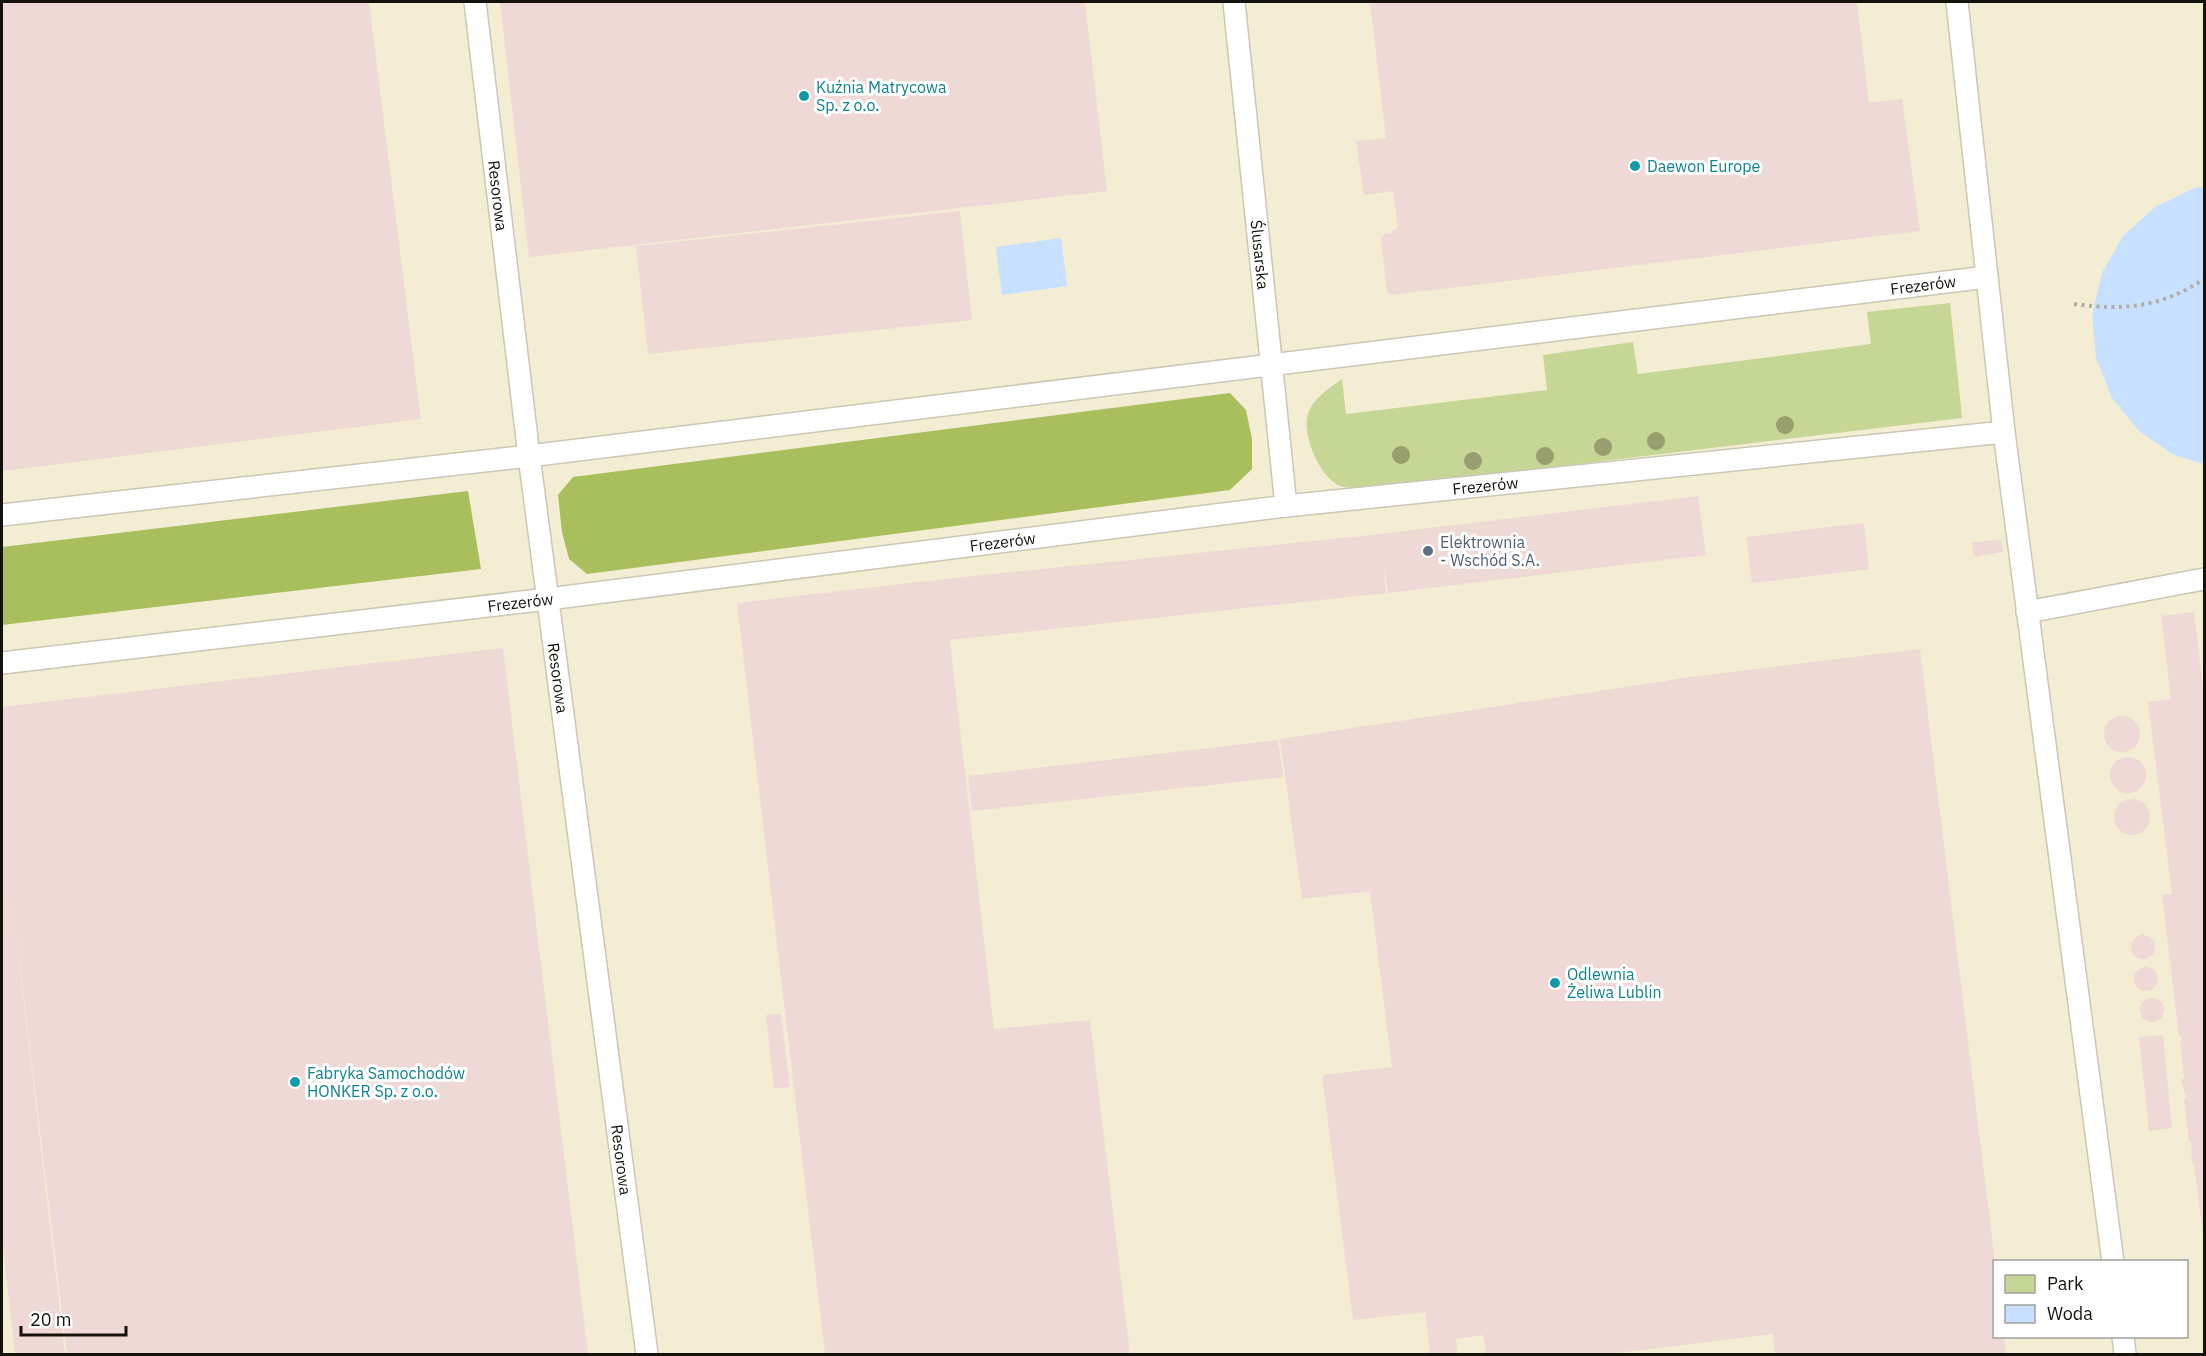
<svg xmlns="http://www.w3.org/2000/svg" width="2206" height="1356" font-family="'IBM Plex Sans',sans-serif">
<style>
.built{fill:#f3edd3;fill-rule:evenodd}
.green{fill:#c5d695}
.forest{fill:#a9bf5e}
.water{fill:#c7e0ff}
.building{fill:#efd9d6}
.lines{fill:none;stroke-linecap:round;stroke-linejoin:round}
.lane-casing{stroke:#cbc7b5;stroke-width:24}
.path{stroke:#b0ad9f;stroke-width:4;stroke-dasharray:3 4.5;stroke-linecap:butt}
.lane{stroke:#fff;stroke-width:21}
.tree{fill:#989e6d}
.culture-dot{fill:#0f9aa8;stroke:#fff;stroke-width:2}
.service-dot{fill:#5c6f8a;stroke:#fff;stroke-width:2}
.labels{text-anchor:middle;stroke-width:6;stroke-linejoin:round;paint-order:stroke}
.culture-label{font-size:16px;fill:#0d838f;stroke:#fff;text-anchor:start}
.street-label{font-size:16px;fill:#13120c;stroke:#fff}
.service-label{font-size:16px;fill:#4e5e75;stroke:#fff;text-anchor:start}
</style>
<rect width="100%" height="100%" fill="#fdf8e6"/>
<path class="built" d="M 2,2 L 2204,2 L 2204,1354 L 2,1354 ZM 1994,1262 L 2186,1262 L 2186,1336 L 1994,1336 Z"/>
<path class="green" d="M 1950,303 L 1962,418 L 1379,488 C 1367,488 1349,490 1338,485 C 1318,475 1300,430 1309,411 C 1315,397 1330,388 1342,379 L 1346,414 L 1547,390 L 1543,355 L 1633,342 L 1638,374 L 1871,344 L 1867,312 Z"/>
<g class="forest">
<path d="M 1230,393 L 1246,410 L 1252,439 L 1252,469 L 1230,490 L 587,574 L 569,559 L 562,532 L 558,495 L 573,477 Z"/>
<path d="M 468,491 L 481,569 L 2,625 L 2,547 Z"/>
</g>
<g class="water">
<path d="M 2204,187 L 2204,464 L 2174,455 L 2139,431 L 2112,398 L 2096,358 L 2092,315 L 2102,273 L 2123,236 L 2155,207 L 2194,188 Z"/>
<path d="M 1061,238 L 1067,286 L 1002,295 L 996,247 Z"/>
</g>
<g class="building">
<path d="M 2,2 L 369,2 L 421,419 L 2,471 Z"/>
<path d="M 500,2 L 1085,2 L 1107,191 L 529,257 Z"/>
<path d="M 1370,2 L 1857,2 L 1869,103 L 1902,99 L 1920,231 L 1391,295 L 1387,292 L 1381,238 L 1384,234 L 1392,233 L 1392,230 L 1398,229 L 1393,191 L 1364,195 L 1356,141 L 1386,138 Z"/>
<path d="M 960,211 L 972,320 L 648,354 L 636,246 Z"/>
<path d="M 1698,496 L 1706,555 L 1388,593 L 1384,566 L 1386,593 L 950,640 L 994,1029 L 1090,1020 L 1130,1354 L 825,1354 L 737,603 L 945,579 L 1380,534 Z"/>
<path d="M 1864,523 L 1869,569 L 1752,583 L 1746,537 Z"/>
<path d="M 2001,539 L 2003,552 L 1974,557 L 1972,543 Z"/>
<path d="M 2194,612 L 2204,696 L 2203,1235 L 2194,1163 L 2192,1163 L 2191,1142 L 2189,1142 L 2184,1099 L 2186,1098 L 2181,1079 L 2184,1079 L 2180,1041 L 2182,1041 L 2181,1036 L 2179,1036 L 2162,895 L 2172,894 L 2148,702 L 2171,699 L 2161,616 Z"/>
<path d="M 503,648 L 588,1354 L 67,1354 L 9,875 L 65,1354 L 15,1354 L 2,1238 L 2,707 Z"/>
<path d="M 1920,649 L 1995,1262 L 1994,1336 L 2004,1336 L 2006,1354 L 1775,1354 L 1773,1334 L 1609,1354 L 1486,1354 L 1483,1335 L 1456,1339 L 1458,1354 L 1430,1354 L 1425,1312 L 1353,1320 L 1322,1075 L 1392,1067 L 1370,891 L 1302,899 L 1280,739 L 1691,677 Z"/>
<circle cx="2122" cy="734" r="18"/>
<path d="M 1278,740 L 1283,777 L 972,811 L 968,776 Z"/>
<circle cx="2128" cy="775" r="18"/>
<circle cx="2132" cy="817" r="18"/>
<circle cx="2143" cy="947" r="12"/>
<circle cx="2146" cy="979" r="12"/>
<circle cx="2152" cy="1010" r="12"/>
<path d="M 781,1014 L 790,1087 L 774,1089 L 766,1015 Z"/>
<path d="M 2163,1035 L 2172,1128 L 2149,1131 L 2139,1037 Z"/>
</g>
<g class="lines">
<g class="lane-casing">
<g id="lane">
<path id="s1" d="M 475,2 L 529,456 L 647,1354"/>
<path id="s2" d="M 1234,2 L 1286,506"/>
<path d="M 1957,2 L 2004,432 L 2113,1262"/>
<path id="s3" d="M 2,515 L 529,456 L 1987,277"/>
<path d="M 2027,612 L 2204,579"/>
<path id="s4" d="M 2,663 L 548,599 L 1286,506 L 2004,432"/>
<path d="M 2123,1336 L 2125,1354"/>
</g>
</g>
<path class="path" d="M 2074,304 C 2124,311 2162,307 2204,279"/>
<use href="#lane" class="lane"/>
</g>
<g class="tree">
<circle cx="1785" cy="425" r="9"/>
<circle cx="1656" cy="441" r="9"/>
<circle cx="1603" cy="447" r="9"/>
<circle cx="1401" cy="455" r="9"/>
<circle cx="1545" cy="456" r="9"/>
<circle cx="1473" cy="461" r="9"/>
</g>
<g class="culture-dot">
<circle cx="804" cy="96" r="6"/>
<circle cx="1635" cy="166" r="6"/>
<circle cx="1555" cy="983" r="6"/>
<circle cx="295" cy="1082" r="6"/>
</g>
<circle class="service-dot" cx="1428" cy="551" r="6"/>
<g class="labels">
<g class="culture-label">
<text x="816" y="93">Kuźnia Matrycowa<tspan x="816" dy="18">Sp. z o.o.</tspan></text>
<text x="1647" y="172">Daewon Europe</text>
<text x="1567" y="980">Odlewnia<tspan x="1567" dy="18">Żeliwa Lublin</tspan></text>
<text x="307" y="1079">Fabryka Samochodów<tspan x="307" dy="18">HONKER Sp. z o.o.</tspan></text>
</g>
<g class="street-label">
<text dy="6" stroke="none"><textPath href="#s1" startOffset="195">Resorowa</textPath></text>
<text dy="6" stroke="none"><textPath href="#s2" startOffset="254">Ślusarska</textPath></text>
<text dy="6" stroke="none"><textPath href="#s3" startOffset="1935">Frezerów</textPath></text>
<text dy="6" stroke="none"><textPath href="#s4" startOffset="1494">Frezerów</textPath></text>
<text dy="6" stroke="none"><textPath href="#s4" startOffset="1008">Frezerów</textPath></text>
<text dy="6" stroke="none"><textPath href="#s4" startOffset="522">Frezerów</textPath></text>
<text dy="6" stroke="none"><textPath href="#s1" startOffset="681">Resorowa</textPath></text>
<text dy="6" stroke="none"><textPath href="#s1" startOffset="1167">Resorowa</textPath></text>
</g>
<g class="service-label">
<text x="1440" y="548">Elektrownia<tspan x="1440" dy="18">- Wschód S.A.</tspan></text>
</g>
</g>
<rect width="2206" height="1356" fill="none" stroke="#13120c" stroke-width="6"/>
<rect x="1993" y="1260" width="195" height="78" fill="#ffffff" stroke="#a1a09e" stroke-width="1.5"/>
<rect x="2005" y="1275" width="30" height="18" fill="#c5d695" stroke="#a1a09e" stroke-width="1.5"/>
<text x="2047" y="1290" font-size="18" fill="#13120c">Park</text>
<rect x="2005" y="1305" width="30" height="18" fill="#c7e0ff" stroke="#a1a09e" stroke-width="1.5"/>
<text x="2047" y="1320" font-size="18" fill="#13120c">Woda</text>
<path d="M21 1326v9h105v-9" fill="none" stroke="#13120c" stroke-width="3"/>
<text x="30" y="1326" font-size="18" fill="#13120c" stroke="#ffffff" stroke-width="4.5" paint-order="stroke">20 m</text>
</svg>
